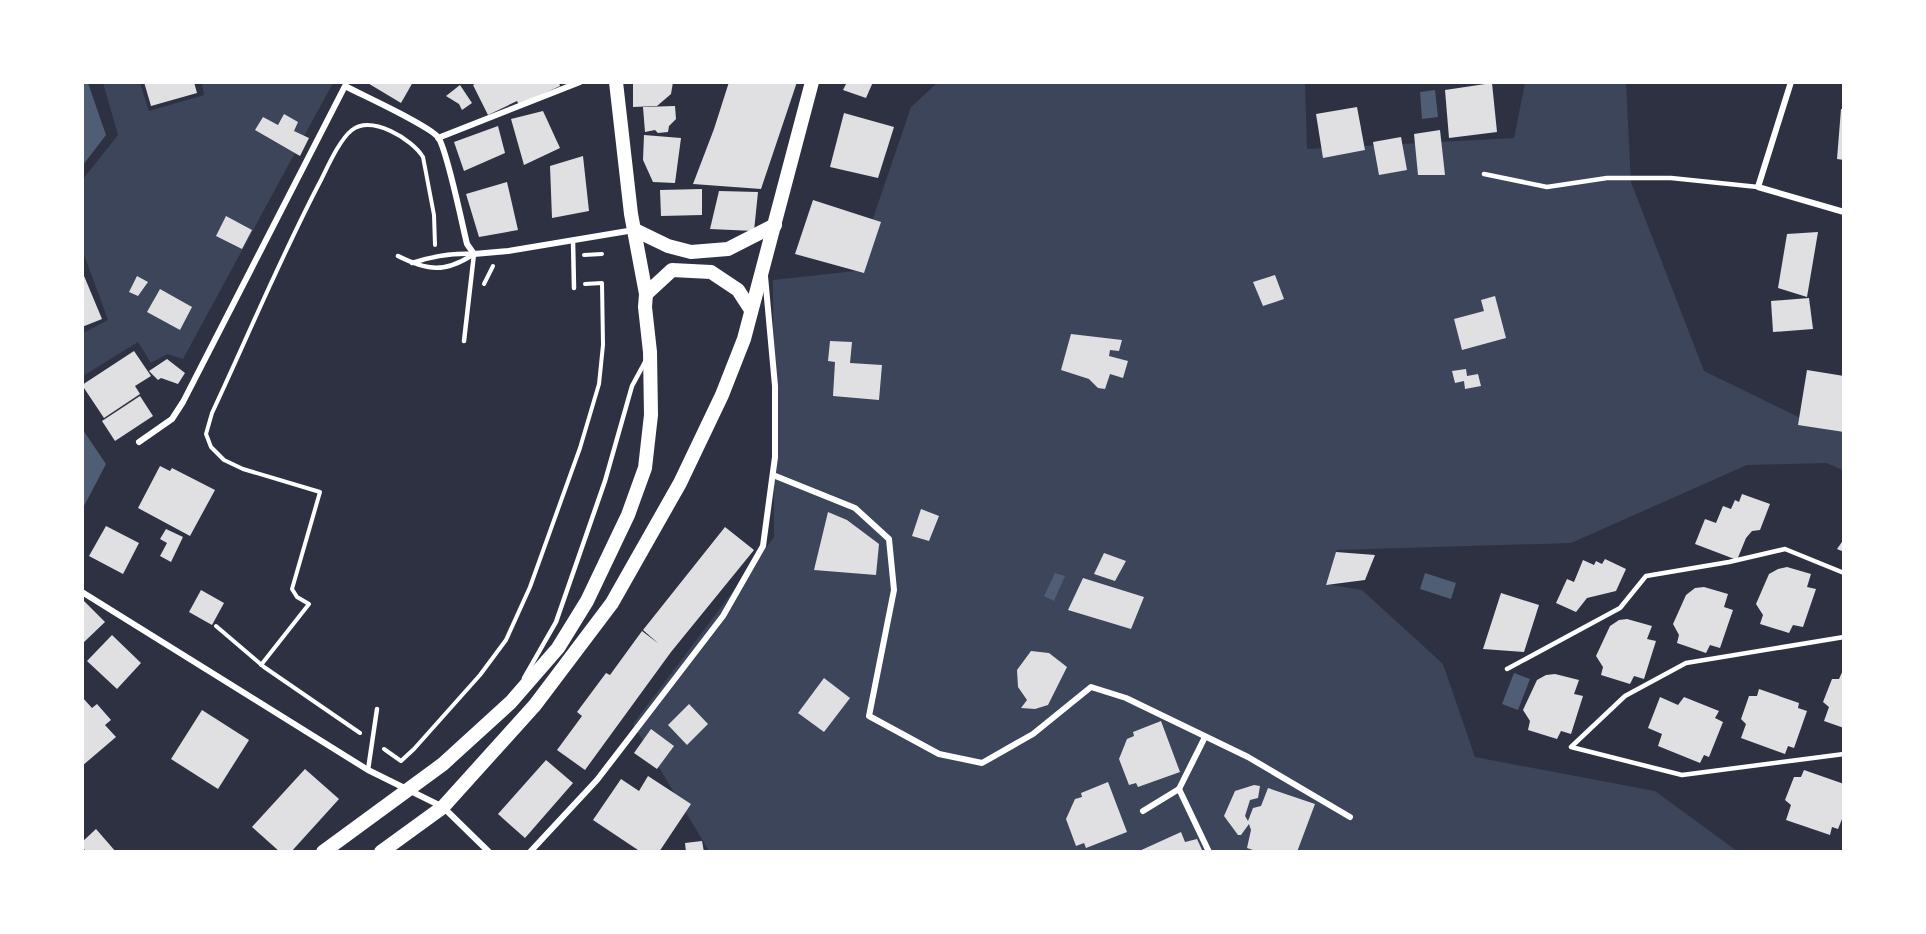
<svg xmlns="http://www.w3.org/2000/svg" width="1926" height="934" font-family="'Titillium Web',sans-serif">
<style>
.green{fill:#3c4559}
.water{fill:#4f5d75}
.building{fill:#e0e0e3}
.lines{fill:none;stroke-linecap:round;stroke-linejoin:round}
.path{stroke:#fff;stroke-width:4}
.service{stroke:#fff;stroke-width:4.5}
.minor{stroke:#fff;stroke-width:6}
.primary{stroke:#fff;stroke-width:14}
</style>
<rect width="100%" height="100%" fill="#2d3142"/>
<g class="green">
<path d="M 103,83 L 140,83 L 149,111 L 204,95 L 202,83 L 333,83 L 183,359 L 167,354 L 151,363 L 138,342 L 83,376 L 83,333 L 108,320 L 83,252 L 83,179 L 118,135 Z"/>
<path d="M 937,83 L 1305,83 L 1307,149 L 1514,138 L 1525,83 L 1626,83 L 1631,182 L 1704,371 L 1819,427 L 1843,426 L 1843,470 L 1826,463 L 1747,465 L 1571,543 L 1337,550 L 1326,584 L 1362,590 L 1443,664 L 1475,757 L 1655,791 L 1737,851 L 709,851 L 633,724 L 774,537 L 773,280 L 855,271 L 911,107 Z"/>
</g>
<g class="water">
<path d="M 83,82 L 88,83 L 106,135 L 83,165 Z"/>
<path d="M 1435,90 L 1438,117 L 1422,119 L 1420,92 Z"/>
<path d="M 83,430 L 106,464 L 83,508 Z"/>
<path d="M 1055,573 L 1065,576 L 1054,601 L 1044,596 Z"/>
<path d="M 1425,573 L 1456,583 L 1451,599 L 1420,589 Z"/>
<path d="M 1514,673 L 1530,679 L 1518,710 L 1502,704 Z"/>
</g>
<g class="building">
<path d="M 144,82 L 194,82 L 197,93 L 151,106 Z"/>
<path d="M 366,82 L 413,82 L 401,103 Z"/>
<path d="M 478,82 L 559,82 L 560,86 L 519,105 L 517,101 L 488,115 L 473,85 Z"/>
<path d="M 633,82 L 673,82 L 671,94 L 657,106 L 633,107 Z"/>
<path d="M 729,82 L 797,82 L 761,189 L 693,184 L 714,129 Z"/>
<path d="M 847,82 L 873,82 L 866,98 L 843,90 Z"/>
<path d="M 1492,83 L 1497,132 L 1449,138 L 1445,90 Z"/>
<path d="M 460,85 L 472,103 L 462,110 L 459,104 L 446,96 Z"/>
<path d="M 675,106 L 676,119 L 669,126 L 668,132 L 658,133 L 655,130 L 645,132 L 643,107 Z"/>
<path d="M 1357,107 L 1365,150 L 1323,158 L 1316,114 Z"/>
<path d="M 1841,109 L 1844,109 L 1844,160 L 1837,159 Z"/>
<path d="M 543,111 L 560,148 L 524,165 L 511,119 Z"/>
<path d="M 844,113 L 894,127 L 878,178 L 830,167 Z"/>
<path d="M 284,114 L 298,122 L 294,131 L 309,138 L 300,156 L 255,130 L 263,117 L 278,125 Z"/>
<path d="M 498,126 L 505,153 L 464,171 L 454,142 Z"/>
<path d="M 1440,130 L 1445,175 L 1418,175 L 1414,134 Z"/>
<path d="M 644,135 L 681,138 L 675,183 L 653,182 L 643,160 Z"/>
<path d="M 1401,137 L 1407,170 L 1379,175 L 1373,142 Z"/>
<path d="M 583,156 L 589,211 L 552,218 L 550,166 Z"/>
<path d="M 507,182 L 518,230 L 479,237 L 466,194 Z"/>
<path d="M 702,189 L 702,215 L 661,216 L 660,190 Z"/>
<path d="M 719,191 L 758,192 L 754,231 L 710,229 Z"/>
<path d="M 813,200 L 881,222 L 864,273 L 795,254 Z"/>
<path d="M 226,216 L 252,230 L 242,249 L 216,236 Z"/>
<path d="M 1818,232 L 1807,297 L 1778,288 L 1787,234 Z"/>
<path d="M 82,271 L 102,319 L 82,327 Z"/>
<path d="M 1275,275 L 1284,299 L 1263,306 L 1253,282 Z"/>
<path d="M 137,276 L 148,282 L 138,296 L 129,292 Z"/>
<path d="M 160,289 L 192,307 L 180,330 L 147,312 Z"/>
<path d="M 1495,296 L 1506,338 L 1462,350 L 1454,319 L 1484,311 L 1481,300 Z"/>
<path d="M 1809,298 L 1813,329 L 1773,332 L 1771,301 Z"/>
<path d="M 1071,334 L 1122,340 L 1119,351 L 1110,350 L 1109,356 L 1128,361 L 1123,378 L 1110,374 L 1105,389 L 1098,388 L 1089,379 L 1061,370 Z"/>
<path d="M 830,341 L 852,342 L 850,363 L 882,365 L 879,400 L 833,396 L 835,362 L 828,361 Z"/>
<path d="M 134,351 L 151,376 L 135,386 L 140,394 L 104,418 L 82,385 Z"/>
<path d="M 167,359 L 185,373 L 178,384 L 161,378 L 158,380 L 149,371 Z"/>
<path d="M 1466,369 L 1467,376 L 1478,374 L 1481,386 L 1465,389 L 1464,381 L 1455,383 L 1452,371 Z"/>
<path d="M 1807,370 L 1844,376 L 1844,432 L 1798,425 Z"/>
<path d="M 140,396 L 153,416 L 115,441 L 102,421 Z"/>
<path d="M 160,466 L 170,471 L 172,468 L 215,490 L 190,536 L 138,508 Z"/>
<path d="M 1742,494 L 1770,504 L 1760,530 L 1752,531 L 1746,538 L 1737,560 L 1695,544 L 1705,519 L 1716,523 L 1723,506 L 1731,509 L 1735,500 L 1739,502 Z"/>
<path d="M 921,509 L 939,516 L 929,541 L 912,536 Z"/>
<path d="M 828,512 L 847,520 L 879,544 L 876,575 L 814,570 Z"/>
<path d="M 106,526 L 139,543 L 123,574 L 89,556 Z"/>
<path d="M 725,527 L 754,550 L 671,652 L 585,770 L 557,750 L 582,716 L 577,712 L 606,673 L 610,675 L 642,631 L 659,644 L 643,630 Z"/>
<path d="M 166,529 L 183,537 L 171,562 L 160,556 L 167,543 L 160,539 Z"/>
<path d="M 1844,539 L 1844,552 L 1837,549 Z"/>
<path d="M 1336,552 L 1375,555 L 1365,580 L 1326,585 Z"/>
<path d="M 1104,553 L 1126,561 L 1115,581 L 1094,574 Z"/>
<path d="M 1605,559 L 1626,569 L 1616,591 L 1587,598 L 1576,612 L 1556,603 L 1567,579 L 1574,582 L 1583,560 L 1594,565 L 1596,561 L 1602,564 Z"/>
<path d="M 1787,567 L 1811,574 L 1807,587 L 1816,589 L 1803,627 L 1793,625 L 1789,633 L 1760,624 L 1763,615 L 1756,604 L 1769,574 L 1778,569 Z"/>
<path d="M 1083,578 L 1144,597 L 1131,629 L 1068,610 Z"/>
<path d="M 1704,587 L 1728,594 L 1724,607 L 1733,610 L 1720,648 L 1710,645 L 1706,653 L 1677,643 L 1679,635 L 1673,624 L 1686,595 L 1695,588 Z"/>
<path d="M 201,590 L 224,603 L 212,625 L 189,612 Z"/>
<path d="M 1501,593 L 1539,605 L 1524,652 L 1483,649 Z"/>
<path d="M 82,599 L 105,622 L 82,644 Z"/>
<path d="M 1627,619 L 1652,626 L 1647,639 L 1656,641 L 1644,679 L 1634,676 L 1630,684 L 1601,675 L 1603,667 L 1596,656 L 1610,626 L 1619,620 Z"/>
<path d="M 112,635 L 141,663 L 117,689 L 87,661 Z"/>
<path d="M 1031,651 L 1049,653 L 1067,667 L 1048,705 L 1035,709 L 1021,708 L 1027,700 L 1018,687 L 1017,670 Z"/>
<path d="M 1844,668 L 1844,728 L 1824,721 L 1829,707 L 1823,702 L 1832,679 L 1839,679 Z"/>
<path d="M 1555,674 L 1579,680 L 1574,694 L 1583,696 L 1571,734 L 1561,731 L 1557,739 L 1528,730 L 1530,721 L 1523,710 L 1537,680 L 1546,675 Z"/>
<path d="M 824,678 L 850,698 L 824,732 L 798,713 Z"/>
<path d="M 1759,689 L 1799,703 L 1798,708 L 1807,711 L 1794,748 L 1788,746 L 1785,754 L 1741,738 L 1746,724 L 1741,719 L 1749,696 L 1757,696 Z"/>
<path d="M 82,697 L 92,708 L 97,704 L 111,720 L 105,725 L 116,737 L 82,766 Z"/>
<path d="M 1660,697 L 1678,705 L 1684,697 L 1719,711 L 1715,718 L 1723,722 L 1709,757 L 1704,755 L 1700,763 L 1658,746 L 1662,734 L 1648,728 Z"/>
<path d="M 689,704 L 708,724 L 687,745 L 668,725 Z"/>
<path d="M 202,710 L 249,740 L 218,789 L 171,759 Z"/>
<path d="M 1161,721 L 1180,772 L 1138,787 L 1136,783 L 1129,785 L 1119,759 L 1127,739 L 1134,736 L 1133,732 Z"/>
<path d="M 651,729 L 674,746 L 657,769 L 634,753 Z"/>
<path d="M 546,760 L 573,783 L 525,838 L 498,814 Z"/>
<path d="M 305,769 L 339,799 L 291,852 L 280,852 L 252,827 Z"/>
<path d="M 1804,770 L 1844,784 L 1844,814 L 1838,829 L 1832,827 L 1830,835 L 1786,820 L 1791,805 L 1785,800 L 1794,777 L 1801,777 Z"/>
<path d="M 648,776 L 691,804 L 659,852 L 641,852 L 593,820 L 621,779 L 639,791 Z"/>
<path d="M 1108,782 L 1127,832 L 1086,848 L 1084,843 L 1076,846 L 1066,819 L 1075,799 L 1082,797 L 1081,793 Z"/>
<path d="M 1254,785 L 1260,786 L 1258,798 L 1250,800 L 1245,816 L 1248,821 L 1253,808 L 1261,806 L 1268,788 L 1315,804 L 1297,852 L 1259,852 L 1247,848 L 1251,830 L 1249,824 L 1241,835 L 1238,835 L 1224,816 L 1235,791 Z"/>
<path d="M 96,829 L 116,852 L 87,852 L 82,847 L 82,842 Z"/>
<path d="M 1181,832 L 1185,842 L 1197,839 L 1203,852 L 1137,852 Z"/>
<path d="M 702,841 L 704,852 L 686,852 L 685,843 Z"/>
</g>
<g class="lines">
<g class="path">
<path d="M 584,255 L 602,254"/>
<path d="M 484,284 L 493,266"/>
<path d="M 216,626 L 264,667 L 360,733"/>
<path d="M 261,665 L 309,604 L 297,597 L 292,589 L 320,492 L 243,469 L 224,460 L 211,447 L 206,434 L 212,413 C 248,336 281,256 321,180 C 328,166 340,139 352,130 C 372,115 412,139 423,157 L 434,215 L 435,245"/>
<path d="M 384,749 L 401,761 L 414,749 L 480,675 L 506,640 L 530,587 L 580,448 L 599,384 L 603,345 L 602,283 L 585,284"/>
</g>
<g class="service">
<path d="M 1484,174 L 1547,187 L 1607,178 L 1671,178 L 1758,187"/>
<path d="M 573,240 L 574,288"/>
<path d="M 398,256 C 428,271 445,273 474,254"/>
<path d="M 412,263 C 433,256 452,253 474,254"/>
<path d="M 464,341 L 474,254"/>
<path d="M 1844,637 L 1686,663 L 1625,696 L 1571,747 L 1682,775 L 1844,754"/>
<path d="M 1507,669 L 1620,608 L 1646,576 L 1729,562 L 1785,549 L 1844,573"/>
<path d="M 524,678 L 556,622 L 605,481 L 632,386 L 645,362"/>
<path d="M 368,770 L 377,709"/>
</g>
<g class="minor">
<path d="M 1791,82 L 1758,187 L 1844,212"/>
<path d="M 438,138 L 580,82"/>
<path d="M 139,442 L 172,419 L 183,402 L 345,86 C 364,96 426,124 438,137 C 447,149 462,224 467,244 L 474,254 L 508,251 L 634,230"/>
<path d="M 773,475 L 855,508 L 889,539 L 894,590 L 869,716 L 939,754 L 982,763 L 1033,734 L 1091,687 L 1126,698 L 1248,757 L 1350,817"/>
<path d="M 82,592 L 368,770 L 443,807 L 489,852"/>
<path d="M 1179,789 L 1209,852"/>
<path d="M 1143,811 L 1179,789 L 1205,737"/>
<path d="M 530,852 L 597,780 L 667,689 L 723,616 L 763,546 L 775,457 L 775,386 L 765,276"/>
</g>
<g class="primary">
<path d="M 635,230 L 668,246 L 691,252 L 728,249 L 775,225"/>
<path d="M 646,294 L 672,270 L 711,272 L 738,290 L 751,310"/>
<path d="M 323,852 L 443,764 L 511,702 L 558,648 L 587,601 L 628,515 L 645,468 L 651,415 L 650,352 L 645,307 L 646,294 L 631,214 L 616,82"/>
<path d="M 381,852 L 443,807 L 535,705 L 612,603 L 680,483 L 722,395 L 744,339 L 812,82"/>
</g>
</g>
<rect width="1926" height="934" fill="none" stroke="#ffffff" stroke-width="168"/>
</svg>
